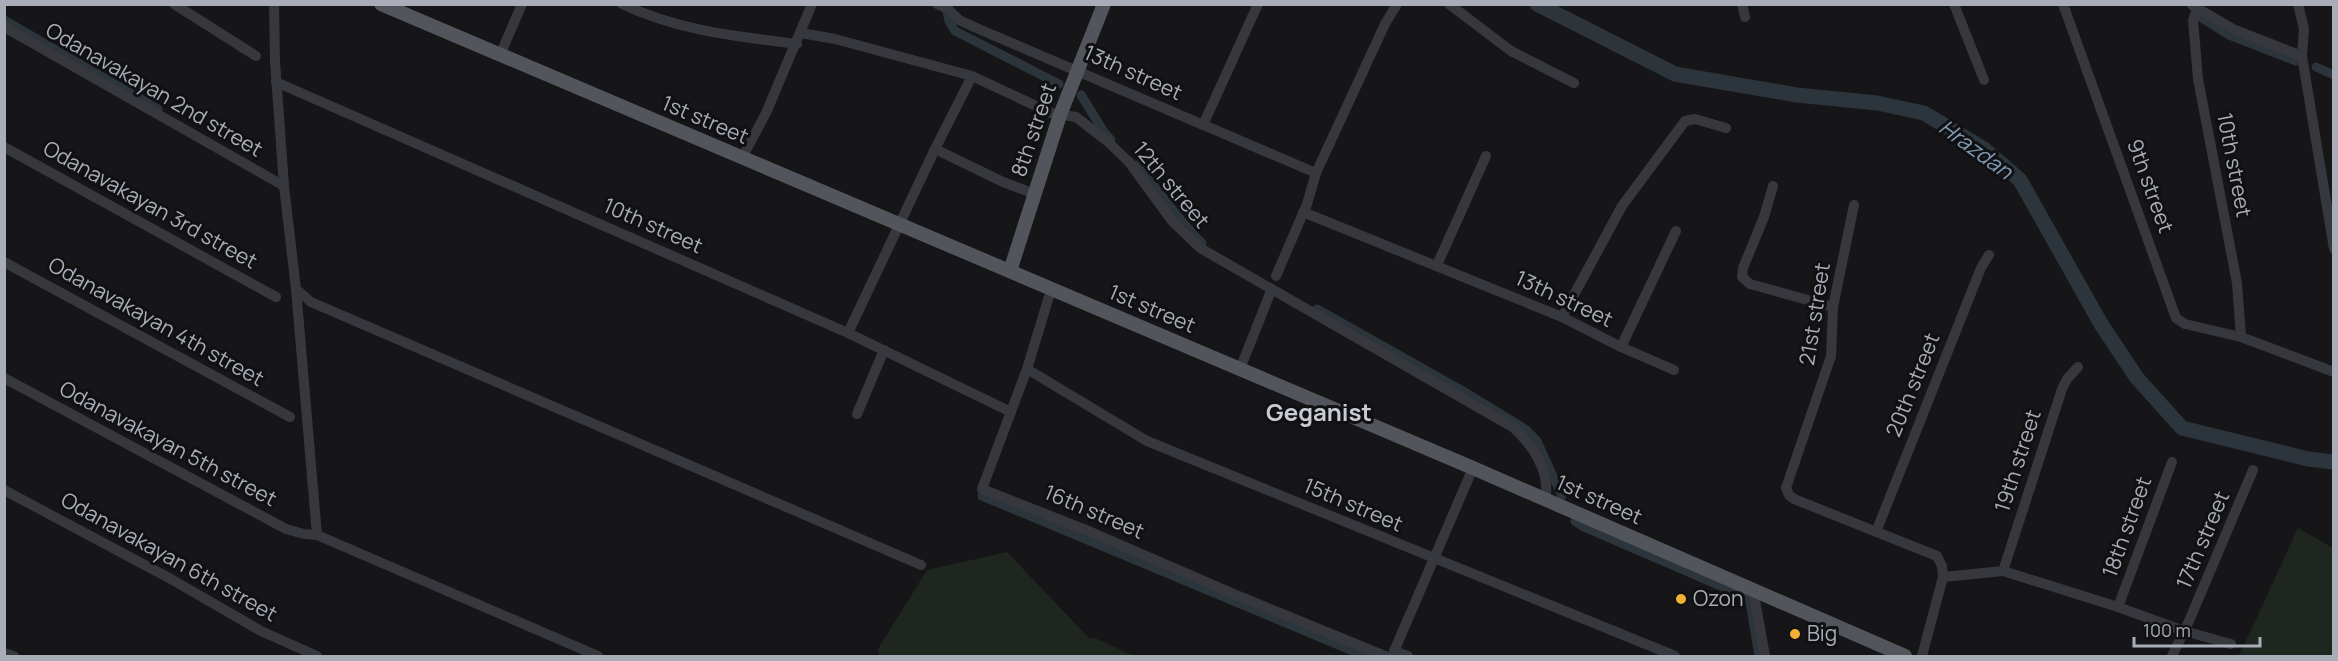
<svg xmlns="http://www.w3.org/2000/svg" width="2338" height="661" font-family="Manrope,sans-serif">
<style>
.green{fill:#1e261f}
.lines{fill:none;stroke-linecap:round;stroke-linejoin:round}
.canal{stroke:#2c353c;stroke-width:9}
.river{stroke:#2c353c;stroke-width:15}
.minor{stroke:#37383d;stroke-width:10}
.major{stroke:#53555c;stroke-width:14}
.poi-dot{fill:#f2b134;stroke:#111113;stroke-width:2}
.labels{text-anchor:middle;stroke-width:6;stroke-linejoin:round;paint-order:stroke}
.street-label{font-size:21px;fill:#a8adb8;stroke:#111113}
.poi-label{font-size:21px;fill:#a8adb8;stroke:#111113;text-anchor:start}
.water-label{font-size:22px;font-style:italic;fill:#7f9bb3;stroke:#111113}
.quarter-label{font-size:24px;font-weight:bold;fill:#c9ccd4;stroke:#111113}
</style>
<rect width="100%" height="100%" fill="#161618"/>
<g class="green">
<path d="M 2298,528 L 2333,548 L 2333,656 L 2239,656 Z"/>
<path d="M 1007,552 L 1090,639 L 1095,638 L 1134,656 L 879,656 L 878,649 L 927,570 Z"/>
</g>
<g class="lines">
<g class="canal">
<path d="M 947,11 L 949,21 L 955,31 L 1059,84"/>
<path d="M 2200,17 L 2229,35 L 2296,61"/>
<path d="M 4,20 L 158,109"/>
<path d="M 2316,67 L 2334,75"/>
<path d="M 1081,95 L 1104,132 L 1111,140"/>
<path d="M 1136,165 C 1160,190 1177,219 1202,243"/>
<path d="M 1317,309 L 1468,394 L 1525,429 L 1537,441 L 1562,496"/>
<path d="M 982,496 L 1365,656"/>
<path d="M 1575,521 L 1582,526 L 1744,596 L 1750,602 L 1759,656"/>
</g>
<path class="river" d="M 1537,4 L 1675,74 L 1797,95 L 1877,103 L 1924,113 L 1984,149 L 2020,180 L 2101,324 L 2137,378 L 2182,428 L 2308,459 L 2334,462"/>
<g class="minor">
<path d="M 174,4 L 256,56"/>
<path d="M 274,4 L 275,61 L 284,186 L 296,289 L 317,535"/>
<path d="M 622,4 C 679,31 736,36 797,44"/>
<path d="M 937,4 L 948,9 L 959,20 L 981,30 L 1316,173"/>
<path d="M 1449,4 L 1511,51 L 1574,83"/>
<path d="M 1742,4 L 1745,17"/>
<path d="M 1954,4 L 1984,80"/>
<path d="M 2063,4 L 2176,318 L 2185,324 L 2241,337 L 2334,372"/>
<path d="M 2298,4 L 2304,29 L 2302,56 L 2334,249"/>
<path d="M 2192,5 L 2235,30 L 2302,56"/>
<path d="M 2197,8 L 2193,20 L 2198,79 L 2237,283 L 2241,337"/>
<path d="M 4,27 L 284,186"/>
<path d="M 801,33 L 835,39 L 972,76 L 1051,113 L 1076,117 L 1107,141 L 1129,162 L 1172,221 L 1200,248 L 1514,428 C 1533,446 1551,472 1545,499"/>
<path d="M 500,55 L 522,4"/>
<path d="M 276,82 L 848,333 L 1011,412"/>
<path d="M 1203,125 L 1258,4"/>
<path d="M 4,147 L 276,297"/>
<path d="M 935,149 L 1003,182 L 1035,194"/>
<path d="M 742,158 L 766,113 L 812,4"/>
<path d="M 1773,186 L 1764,217 L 1743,268 L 1742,277 L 1750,284 L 1833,307"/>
<path d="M 1854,205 L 1833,307 L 1831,356 L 1786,488 L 1789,495 L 1794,499 L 1937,556 L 1942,566 L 1943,577 L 1922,656"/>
<path d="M 1303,212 L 1562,317 L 1621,347 L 1674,370"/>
<path d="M 4,262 L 290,417"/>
<path d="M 1437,265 L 1486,156"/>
<path d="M 1276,276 L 1307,204 L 1316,173 L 1385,24 L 1397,4"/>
<path d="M 296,289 L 311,302 L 921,565"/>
<path d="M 1051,290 L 1027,369 L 982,489 L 1091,532 L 1234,594 L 1385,656"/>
<path d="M 1562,317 L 1622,206 L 1685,121 L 1695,119 L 1726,128"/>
<path d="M 848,333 L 935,149 L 972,76"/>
<path d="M 1621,347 L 1676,231"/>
<path d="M 1027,369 L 1147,441 L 1675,656"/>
<path d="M 1240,369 L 1271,291"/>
<path d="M 4,378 L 286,529 L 304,534 L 317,535 L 598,656"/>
<path d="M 857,414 L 884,350"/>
<path d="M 4,490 L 171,579 L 261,631 L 317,656"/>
<path d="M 1876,532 L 1981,268 L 1989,255"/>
<path d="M 2003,571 L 2062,389 L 2067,379 L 2078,367"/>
<path d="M 1943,577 L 2003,571 L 2118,607 L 2184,631 L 2231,644"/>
<path d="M 1753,589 L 1765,656"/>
<path d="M 2118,607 L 2172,462"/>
<path d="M 1394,651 L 1408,656"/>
<path d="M 4,653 L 14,656"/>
<path d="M 1392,656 L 1473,468"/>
<path d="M 2172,656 L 2189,621 L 2253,470"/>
</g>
<g class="major">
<path d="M 381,4 L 1473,468 L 1905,656"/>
<path d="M 1010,271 L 1060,115 L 1104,4"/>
</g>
</g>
<g class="poi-dot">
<circle cx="1681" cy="599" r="6"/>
<circle cx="1795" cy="634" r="6"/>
</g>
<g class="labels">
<g class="street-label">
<text transform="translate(1133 73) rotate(24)" y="7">13th street</text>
<text transform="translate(154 90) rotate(30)" y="7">Odanavakayan 2nd street</text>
<text transform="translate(705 120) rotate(23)" y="7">1st street</text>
<text transform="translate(1034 130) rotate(-71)" y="7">8th street</text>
<text transform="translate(2234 165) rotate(79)" y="7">10th street</text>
<text transform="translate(1171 185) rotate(50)" y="7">12th street</text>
<text transform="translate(2150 186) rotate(70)" y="7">9th street</text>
<text transform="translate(150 205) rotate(29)" y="7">Odanavakayan 3rd street</text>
<text transform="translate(653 226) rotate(24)" y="7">10th street</text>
<text transform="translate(1564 299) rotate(25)" y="7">13th street</text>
<text transform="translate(1152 309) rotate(23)" y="7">1st street</text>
<text transform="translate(1815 314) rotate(-81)" y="7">21st street</text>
<text transform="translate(156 322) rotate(29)" y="7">Odanavakayan 4th street</text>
<text transform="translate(1913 385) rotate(-68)" y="7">20th street</text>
<text transform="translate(168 444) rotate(28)" y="7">Odanavakayan 5th street</text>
<text transform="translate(2018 461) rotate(-72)" y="7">19th street</text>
<text transform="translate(1599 500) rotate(24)" y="7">1st street</text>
<text transform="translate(1353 505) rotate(23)" y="7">15th street</text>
<text transform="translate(1094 512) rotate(23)" y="7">16th street</text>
<text transform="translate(2127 527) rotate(-70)" y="7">18th street</text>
<text transform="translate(2203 540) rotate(-67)" y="7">17th street</text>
<text transform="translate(169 557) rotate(29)" y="7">Odanavakayan 6th street</text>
</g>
<g class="poi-label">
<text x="1693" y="606">Ozon</text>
<text x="1807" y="641">Big</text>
</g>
<g class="water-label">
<text transform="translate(1976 149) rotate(36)" y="8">Hrazdan</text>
</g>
<g class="quarter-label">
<text x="1319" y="421">Geganist</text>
</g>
</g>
<rect width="2338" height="661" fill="none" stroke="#a8adb8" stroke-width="12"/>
<path d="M2134 637v9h126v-9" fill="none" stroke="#a8adb8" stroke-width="3"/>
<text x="2143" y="637" font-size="18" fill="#a8adb8" stroke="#111113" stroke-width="4.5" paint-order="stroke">100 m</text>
</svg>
